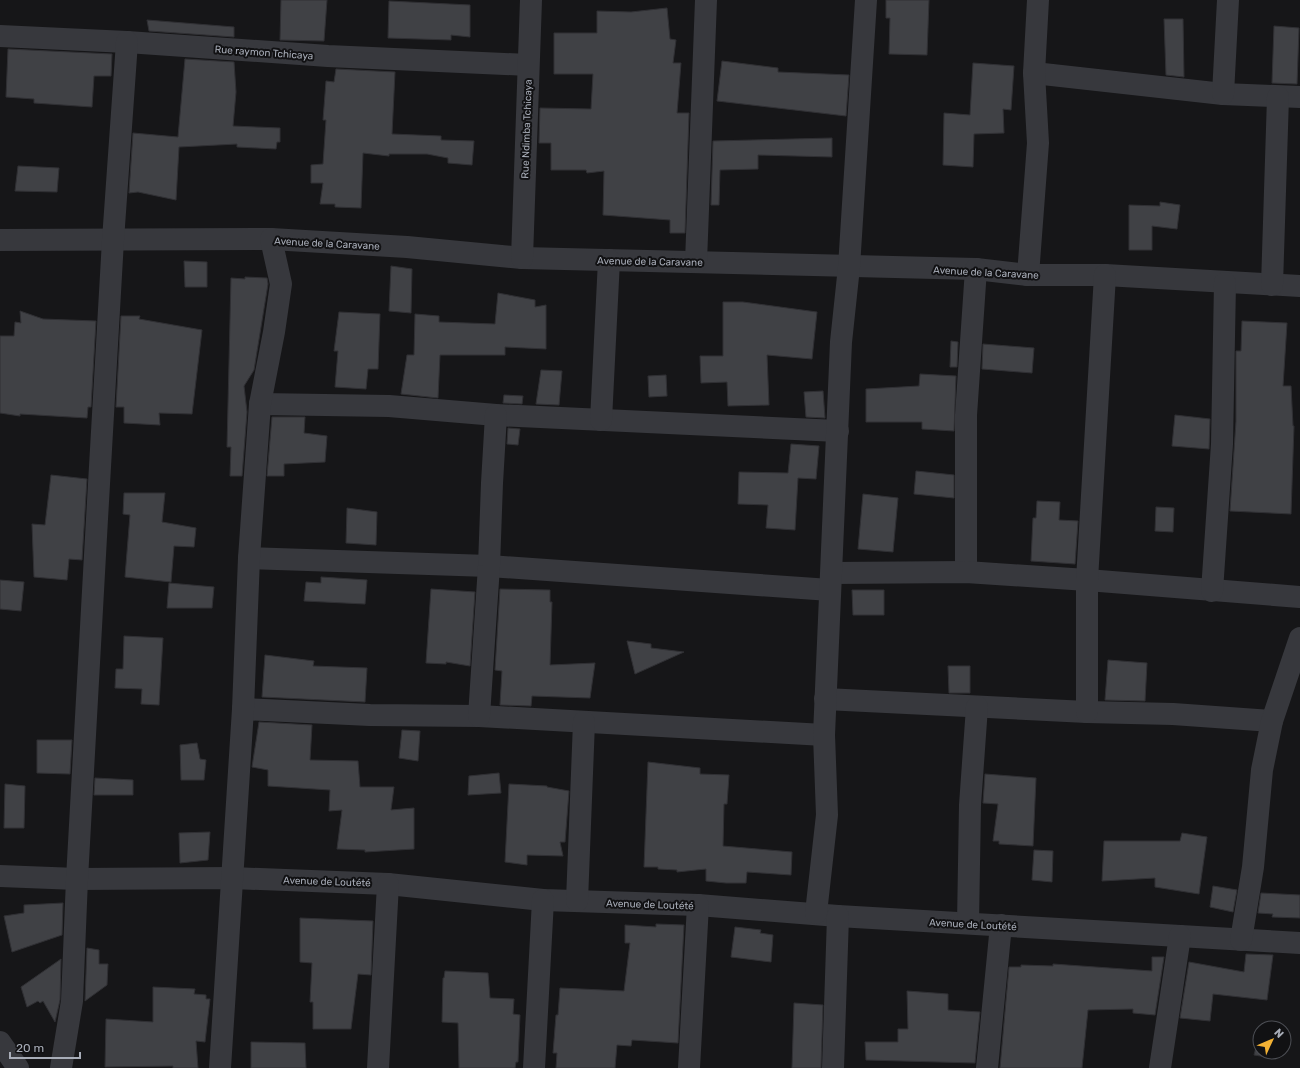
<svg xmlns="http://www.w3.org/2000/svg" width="1300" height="1068" font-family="Rubik,sans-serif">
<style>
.building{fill:#404145;stroke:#303034}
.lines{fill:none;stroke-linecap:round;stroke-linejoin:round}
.minor{stroke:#37383d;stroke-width:22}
.labels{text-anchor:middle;stroke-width:4;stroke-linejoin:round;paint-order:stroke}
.street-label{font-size:10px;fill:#a8adb8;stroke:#111113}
</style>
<rect width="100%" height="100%" fill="#161618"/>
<g class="building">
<path d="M 281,0 L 327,0 L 324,41 L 280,40 Z"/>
<path d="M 886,0 L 929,0 L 927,55 L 889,54 L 890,18 L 886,18 Z"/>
<path d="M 389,1 L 470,5 L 470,37 L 451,35 L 451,40 L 388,38 Z"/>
<path d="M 667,8 L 670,39 L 676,40 L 673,63 L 681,63 L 677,113 L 689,113 L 685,233 L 670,233 L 670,220 L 603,215 L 604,171 L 587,173 L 586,170 L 551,170 L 551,143 L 539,143 L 540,108 L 591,109 L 593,74 L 554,74 L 554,33 L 597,33 L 597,11 L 631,12 Z"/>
<path d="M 1164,19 L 1183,19 L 1184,77 L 1166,75 Z"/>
<path d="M 147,20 L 234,27 L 234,37 L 149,31 Z"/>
<path d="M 1274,26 L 1299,28 L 1297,84 L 1272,83 Z"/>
<path d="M 8,49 L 112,54 L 111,76 L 94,76 L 92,107 L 34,103 L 34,99 L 6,97 Z"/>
<path d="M 185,59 L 234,62 L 236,92 L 233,126 L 280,128 L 280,142 L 277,142 L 276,149 L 237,147 L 237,144 L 179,147 L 176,200 L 138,192 L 129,193 L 133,133 L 178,137 Z"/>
<path d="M 722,61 L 778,68 L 778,72 L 849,75 L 846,116 L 717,101 Z"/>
<path d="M 973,63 L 1014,66 L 1011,110 L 1003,109 L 1004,133 L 974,134 L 973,167 L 943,165 L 944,113 L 970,115 Z"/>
<path d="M 336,69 L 395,72 L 392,134 L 441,136 L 441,140 L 474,141 L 472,165 L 448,163 L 448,158 L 427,154 L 389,154 L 389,156 L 363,153 L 361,208 L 335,207 L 335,204 L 320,204 L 323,183 L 311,183 L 311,165 L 323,164 L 326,120 L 323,120 L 326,81 L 334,82 Z"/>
<path d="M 832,138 L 832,157 L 758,155 L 758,169 L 720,170 L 719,205 L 711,205 L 713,141 Z"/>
<path d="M 18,166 L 59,168 L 57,192 L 15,191 Z"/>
<path d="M 1160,202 L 1180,205 L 1177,229 L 1152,226 L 1152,250 L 1129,250 L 1129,205 L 1160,206 Z"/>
<path d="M 184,261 L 207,262 L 207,287 L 185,287 Z"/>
<path d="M 391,266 L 412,269 L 411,313 L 389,311 Z"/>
<path d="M 245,277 L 267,278 L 268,284 L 254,370 L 244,386 L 247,412 L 242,476 L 230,476 L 231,447 L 227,447 L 231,278 L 245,279 Z"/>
<path d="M 498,293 L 535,300 L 535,307 L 546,305 L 546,349 L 505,347 L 505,355 L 440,355 L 438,398 L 401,394 L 407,355 L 414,355 L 415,314 L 439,316 L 439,322 L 495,324 Z"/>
<path d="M 723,302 L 743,302 L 817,312 L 812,359 L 767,355 L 769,405 L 728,406 L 727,382 L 701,383 L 700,356 L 723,356 Z"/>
<path d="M 20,311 L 43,319 L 96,321 L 91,407 L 88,407 L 87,418 L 20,414 L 20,416 L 0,413 L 0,336 L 14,336 L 15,322 L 21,323 Z"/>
<path d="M 339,312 L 380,314 L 378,369 L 368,369 L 366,389 L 335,387 L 338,351 L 334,351 Z"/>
<path d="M 121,316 L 140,316 L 139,319 L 202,330 L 192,414 L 159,413 L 160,425 L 124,423 L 124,407 L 116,407 Z"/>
<path d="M 1242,321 L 1287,323 L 1283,386 L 1291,386 L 1293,426 L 1294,426 L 1291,514 L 1230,511 L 1236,421 L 1236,351 L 1241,351 Z"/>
<path d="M 951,341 L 958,342 L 957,367 L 950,367 Z"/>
<path d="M 983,344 L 1034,348 L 1032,373 L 982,369 Z"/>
<path d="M 541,370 L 562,371 L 559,405 L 536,404 Z"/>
<path d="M 920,374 L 956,376 L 954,431 L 922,429 L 922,422 L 866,422 L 866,389 L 919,386 Z"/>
<path d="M 666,375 L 667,396 L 649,397 L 648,376 Z"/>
<path d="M 823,391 L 825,418 L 806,417 L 804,392 Z"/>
<path d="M 504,395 L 523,396 L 522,404 L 503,403 Z"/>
<path d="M 1175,415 L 1210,419 L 1209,449 L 1172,446 Z"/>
<path d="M 272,417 L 305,417 L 304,433 L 327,436 L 325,462 L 284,464 L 284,476 L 267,476 Z"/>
<path d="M 508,428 L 520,429 L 518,445 L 507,444 Z"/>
<path d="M 791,444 L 819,446 L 816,479 L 798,478 L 795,530 L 766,528 L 768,505 L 738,504 L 739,472 L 788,473 Z"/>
<path d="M 916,471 L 954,475 L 954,498 L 914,494 Z"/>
<path d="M 51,475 L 87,479 L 82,560 L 69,559 L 67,580 L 34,577 L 32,524 L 45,525 Z"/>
<path d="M 124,493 L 165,493 L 162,522 L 196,528 L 194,547 L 174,546 L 171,582 L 125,577 L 130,515 L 123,514 Z"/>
<path d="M 863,494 L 898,498 L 893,552 L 858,549 Z"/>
<path d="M 1037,501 L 1060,502 L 1059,520 L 1078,521 L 1075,564 L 1031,561 L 1033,518 L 1036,518 Z"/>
<path d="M 1156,507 L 1174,508 L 1173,532 L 1155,531 Z"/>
<path d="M 347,508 L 377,512 L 376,545 L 346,543 Z"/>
<path d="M 321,577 L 367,580 L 365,604 L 304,601 L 306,582 L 321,583 Z"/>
<path d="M 0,580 L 24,582 L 21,611 L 0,609 Z"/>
<path d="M 169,583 L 214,587 L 212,608 L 167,608 Z"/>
<path d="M 431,589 L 475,592 L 470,666 L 446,662 L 446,664 L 426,663 Z"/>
<path d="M 500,589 L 550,590 L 550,602 L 552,602 L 550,665 L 595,663 L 590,698 L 532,696 L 531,706 L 500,705 L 502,671 L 495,670 Z"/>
<path d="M 852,590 L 884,590 L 884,615 L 853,615 Z"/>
<path d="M 124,636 L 163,638 L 159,705 L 141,704 L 142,689 L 115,688 L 116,669 L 123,669 Z"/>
<path d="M 627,641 L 651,644 L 651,648 L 684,652 L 635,674 Z"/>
<path d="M 265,655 L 314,661 L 313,666 L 367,668 L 365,702 L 262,697 Z"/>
<path d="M 1108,660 L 1147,663 L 1145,701 L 1105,700 Z"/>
<path d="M 948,666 L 970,666 L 970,693 L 949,693 Z"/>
<path d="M 259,722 L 312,725 L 310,760 L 358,761 L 360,787 L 394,787 L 391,810 L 414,808 L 414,849 L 365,852 L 365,850 L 337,849 L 342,810 L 329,811 L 330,790 L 268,786 L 268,770 L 252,767 Z"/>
<path d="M 402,730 L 420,731 L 418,761 L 399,758 Z"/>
<path d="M 37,740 L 72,740 L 70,774 L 37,773 Z"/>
<path d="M 197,743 L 200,759 L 206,760 L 204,780 L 181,780 L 180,745 Z"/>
<path d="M 648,762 L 700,768 L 700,774 L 729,775 L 727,804 L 724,804 L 723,846 L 792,852 L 791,875 L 747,872 L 746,883 L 726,883 L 706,881 L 706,869 L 677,872 L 677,870 L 658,869 L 658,867 L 644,867 Z"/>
<path d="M 499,773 L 501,793 L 468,795 L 469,776 Z"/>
<path d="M 985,774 L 1036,778 L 1033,846 L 999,844 L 999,841 L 993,841 L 998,804 L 983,803 Z"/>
<path d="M 95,778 L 133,780 L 133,795 L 94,795 Z"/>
<path d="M 5,784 L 25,786 L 24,828 L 4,828 Z"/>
<path d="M 509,784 L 547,786 L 547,787 L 569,791 L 565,842 L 560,842 L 563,856 L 527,855 L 527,865 L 505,862 Z"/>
<path d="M 210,832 L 208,860 L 180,863 L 179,833 Z"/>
<path d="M 1182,833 L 1207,837 L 1199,894 L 1155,887 L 1155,878 L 1102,881 L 1104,841 L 1180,841 Z"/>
<path d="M 1034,850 L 1053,851 L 1052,882 L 1032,880 Z"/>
<path d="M 1213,886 L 1237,890 L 1233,912 L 1210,907 Z"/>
<path d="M 1261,893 L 1300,895 L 1300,918 L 1272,917 L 1273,914 L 1258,913 Z"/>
<path d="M 63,903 L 62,935 L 12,952 L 4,916 L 24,913 L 24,905 Z"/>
<path d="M 300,918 L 373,921 L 371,975 L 358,974 L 351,1029 L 313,1029 L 313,1002 L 310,1002 L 312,963 L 300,962 Z"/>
<path d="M 656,924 L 684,925 L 678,1043 L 632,1040 L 631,1046 L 617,1045 L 615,1068 L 556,1068 L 557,1053 L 553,1053 L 556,1015 L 558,1015 L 560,988 L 624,991 L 630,943 L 625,943 L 625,925 L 656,927 Z"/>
<path d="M 735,927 L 761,930 L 760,933 L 773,935 L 771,962 L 731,957 Z"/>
<path d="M 87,948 L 99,950 L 99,964 L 108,964 L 107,985 L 85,1001 Z"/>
<path d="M 1246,954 L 1273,955 L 1267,1000 L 1213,994 L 1210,1021 L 1180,1018 L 1189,962 L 1244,972 Z"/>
<path d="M 1152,957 L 1164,957 L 1155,1015 L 1133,1013 L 1133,1009 L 1088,1010 L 1082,1068 L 1000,1068 L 1009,967 L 1021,967 L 1021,965 L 1053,966 L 1053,964 L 1152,971 Z"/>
<path d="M 61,959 L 60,1000 L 55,1022 L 43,1001 L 40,1003 L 38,1001 L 27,1007 L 21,987 Z"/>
<path d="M 445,971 L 488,973 L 490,998 L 514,999 L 513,1014 L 520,1015 L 518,1062 L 516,1062 L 515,1068 L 459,1068 L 458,1023 L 442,1022 L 443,978 L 444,978 Z"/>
<path d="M 153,987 L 195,989 L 194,994 L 206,995 L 206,999 L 210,999 L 205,1042 L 196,1041 L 198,1068 L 173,1068 L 173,1066 L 105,1067 L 106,1019 L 153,1022 Z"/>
<path d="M 907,991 L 948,994 L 948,1010 L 980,1012 L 975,1063 L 866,1060 L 865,1042 L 898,1042 L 898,1029 L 908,1029 Z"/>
<path d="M 794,1003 L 823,1005 L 821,1068 L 792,1068 Z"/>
<path d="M 1260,1032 L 1260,1052 L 1274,1052 L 1273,1058 L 1254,1055 Z"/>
<path d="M 251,1042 L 305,1043 L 306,1068 L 251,1068 Z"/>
</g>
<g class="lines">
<g class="minor">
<path d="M 0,36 L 127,42 L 328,56 L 528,65"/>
<path d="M 1034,73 L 1223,94 L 1300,97"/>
<path d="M 1223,94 L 1228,0"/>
<path d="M 0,240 L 271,239 L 407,247 L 522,258 L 976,269 L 1028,275 L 1105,275 L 1300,286"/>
<path d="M 522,258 L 531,0"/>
<path d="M 696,262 L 706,0"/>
<path d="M 1028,275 L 1038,143 L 1034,73 L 1038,0"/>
<path d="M 1272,285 L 1278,97"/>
<path d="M 260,404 L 389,406 L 496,415 L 838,431"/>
<path d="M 601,420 L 609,260"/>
<path d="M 249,558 L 489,566 L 830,590"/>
<path d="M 966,572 L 966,415 L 976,269"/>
<path d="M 832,573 L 966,572 L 1087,580 L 1300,597"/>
<path d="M 1212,591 L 1222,444 L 1225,283"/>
<path d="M 825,699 L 1087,712 L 1173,714 L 1272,721"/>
<path d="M 243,709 L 370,715 L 479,716 L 824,735"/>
<path d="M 1087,712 L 1087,580 L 1105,275"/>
<path d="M 479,716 L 489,566 L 492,483 L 496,415"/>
<path d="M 0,876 L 77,879 L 232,878 L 388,884 L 543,900 L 698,905 L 838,916 L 1300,943"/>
<path d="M 577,901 L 584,722"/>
<path d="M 816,913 L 827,815 L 824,735 L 841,342 L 849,267 L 866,0"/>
<path d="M 968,923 L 970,805 L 977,707"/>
<path d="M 1241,940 L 1253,867 L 1262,770 L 1272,721 L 1300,638"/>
<path d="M 0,1042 L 18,1068"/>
<path d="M 61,1068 L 72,1001 L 77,879 L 97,519 L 113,240 L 127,42"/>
<path d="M 220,1068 L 243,709 L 249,558 L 260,404 L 274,332 L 281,284 L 271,239"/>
<path d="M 378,1068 L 388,884"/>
<path d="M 534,1068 L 543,900"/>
<path d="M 689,1068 L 698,905"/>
<path d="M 833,1068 L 838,916"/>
<path d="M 987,1068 L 1001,925"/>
<path d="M 1160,1068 L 1180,936"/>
</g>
</g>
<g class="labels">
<g class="street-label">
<text transform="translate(264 52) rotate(4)" y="4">Rue raymon Tchicaya</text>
<text transform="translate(526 129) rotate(-88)" y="4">Rue Ndimba Tchicaya</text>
<text transform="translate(327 243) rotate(3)" y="4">Avenue de la Caravane</text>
<text transform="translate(650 261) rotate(1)" y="4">Avenue de la Caravane</text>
<text transform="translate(986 272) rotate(3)" y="4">Avenue de la Caravane</text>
<text transform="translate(327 881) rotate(2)" y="4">Avenue de Loutété</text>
<text transform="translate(650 904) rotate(2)" y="4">Avenue de Loutété</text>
<text transform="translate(973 924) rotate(3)" y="4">Avenue de Loutété</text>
</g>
</g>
<g transform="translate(1272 1040) rotate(46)"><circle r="19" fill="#111113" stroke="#4d4f55"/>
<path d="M0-3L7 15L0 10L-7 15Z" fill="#f2b134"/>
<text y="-6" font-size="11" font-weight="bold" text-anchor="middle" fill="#a8adb8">N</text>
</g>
<path d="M10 1052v6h70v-6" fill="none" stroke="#a8adb8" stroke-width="2"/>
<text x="16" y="1052" font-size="12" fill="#a8adb8" stroke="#111113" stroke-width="3" paint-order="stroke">20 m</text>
</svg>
